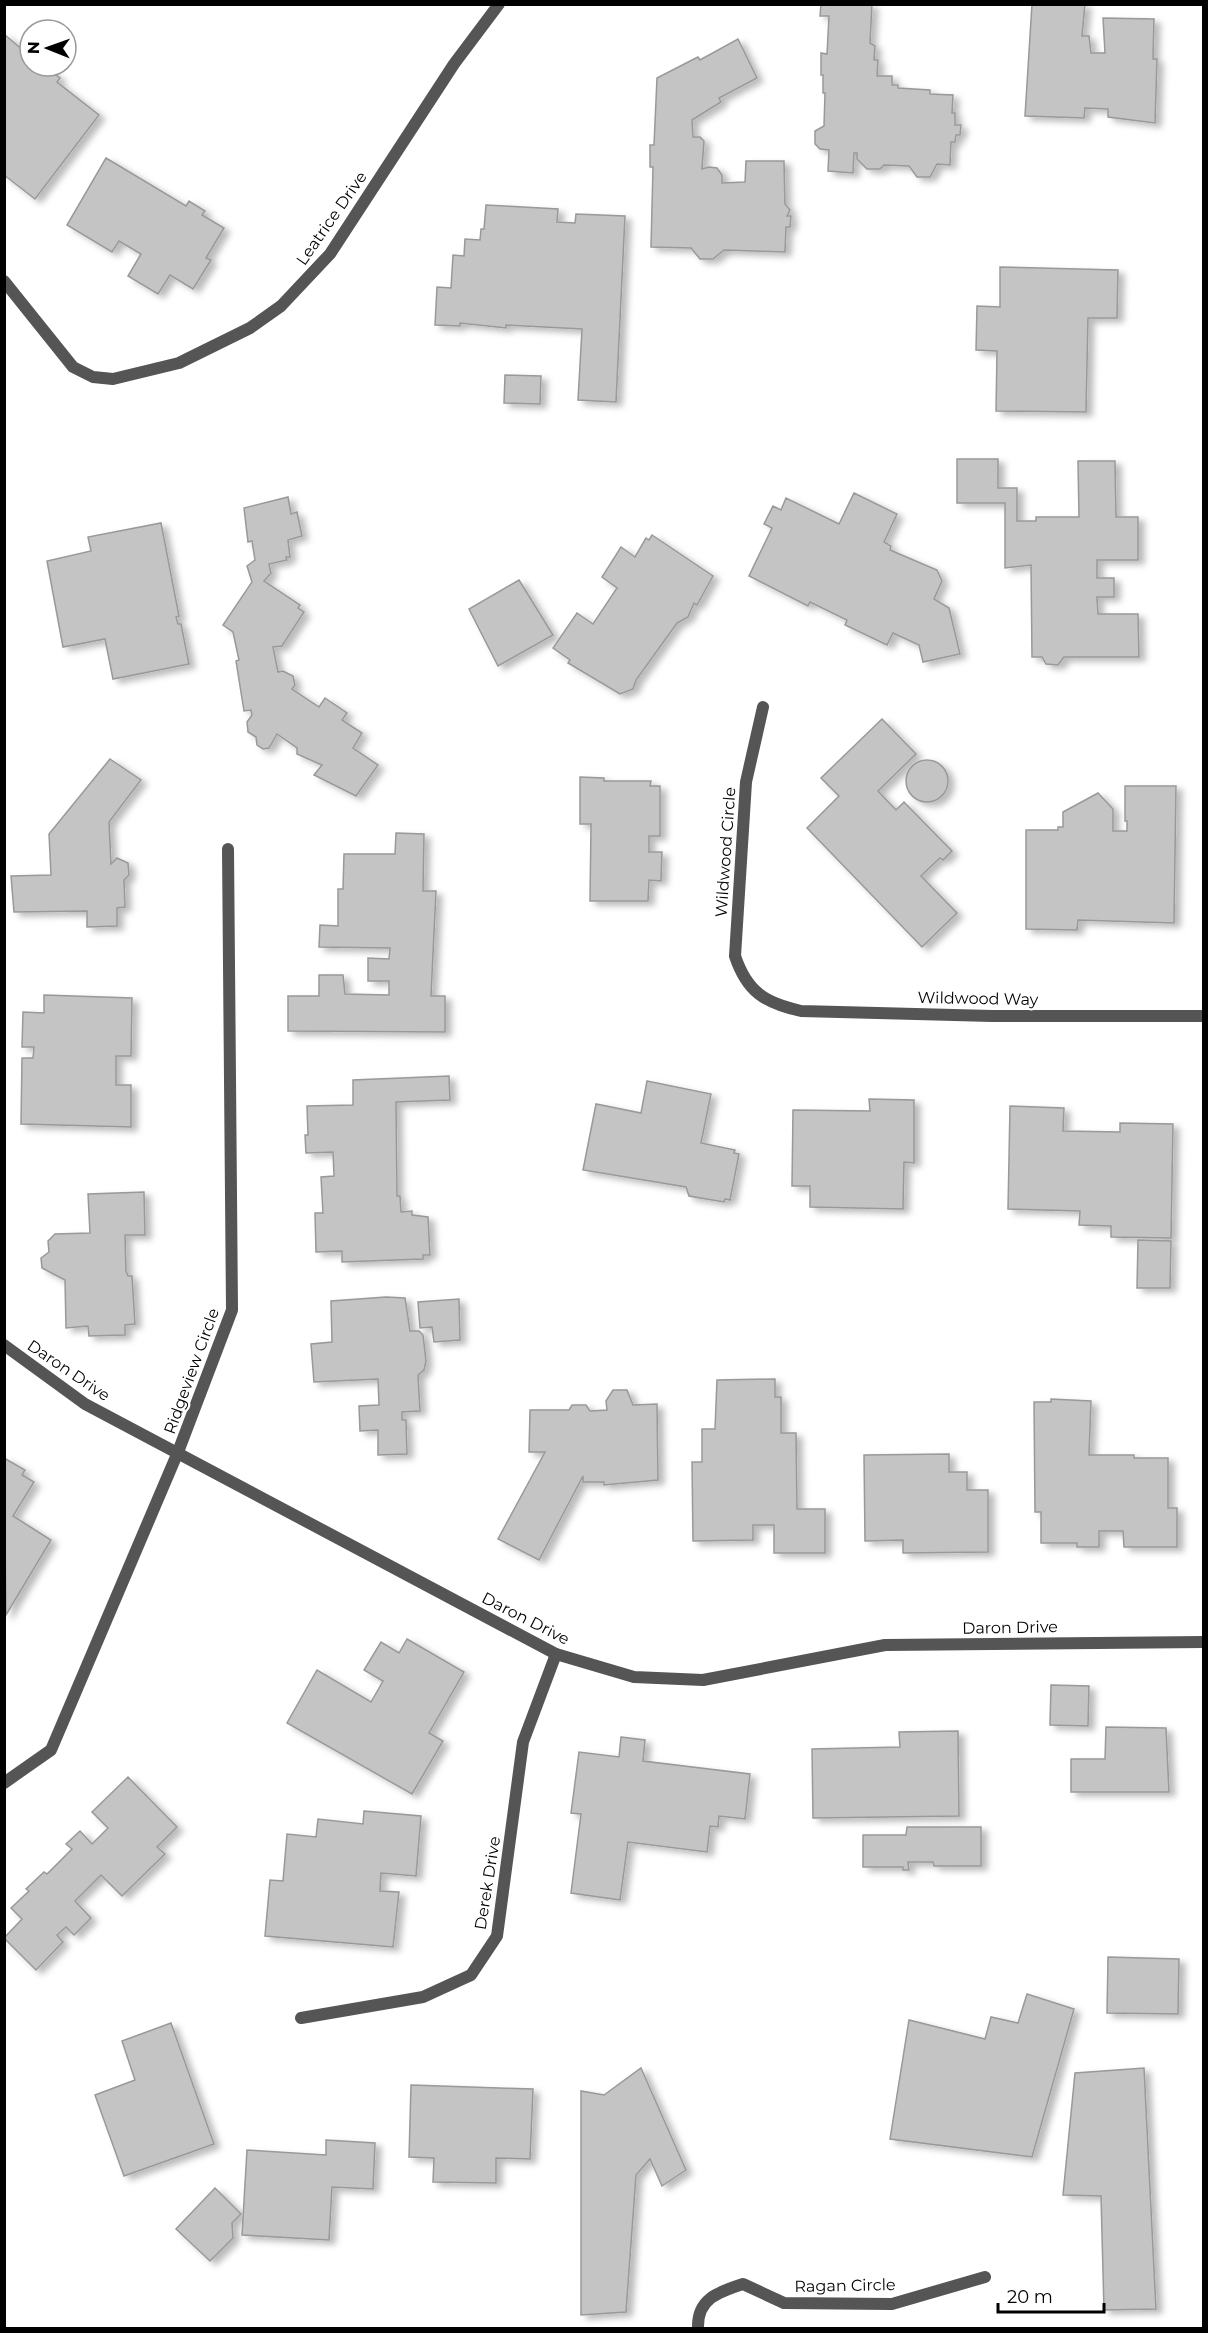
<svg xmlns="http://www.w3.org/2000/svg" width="1208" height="2333" font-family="Montserrat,sans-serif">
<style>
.building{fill:#c4c4c4;stroke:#999;stroke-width:1.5;filter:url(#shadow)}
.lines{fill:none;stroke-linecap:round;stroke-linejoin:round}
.street{stroke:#555;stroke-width:12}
.labels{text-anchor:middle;stroke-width:4.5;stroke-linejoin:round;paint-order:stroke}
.street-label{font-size:16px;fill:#000;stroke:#fff}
</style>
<defs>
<filter id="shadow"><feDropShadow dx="6" dy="4" stdDeviation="3" flood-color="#0004"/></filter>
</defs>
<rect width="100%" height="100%" fill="#fff"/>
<g class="building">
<path d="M 821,4 L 872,4 L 870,43 L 875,46 L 874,60 L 878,60 L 877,76 L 892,76 L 892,85 L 898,85 L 898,88 L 930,90 L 930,94 L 953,95 L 952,113 L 955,113 L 955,125 L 961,125 L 960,135 L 956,135 L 955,142 L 951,142 L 950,165 L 937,164 L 930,177 L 917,177 L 909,166 L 884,165 L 880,169 L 867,169 L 857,159 L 857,153 L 854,153 L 853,173 L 828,171 L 829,150 L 820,149 L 815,144 L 815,131 L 824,126 L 825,93 L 823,93 L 823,75 L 821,75 L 821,53 L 827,54 L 829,16 L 820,16 Z"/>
<path d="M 1032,4 L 1085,4 L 1082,36 L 1089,36 L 1091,53 L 1105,53 L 1103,18 L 1154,19 L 1153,59 L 1157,59 L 1155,123 L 1108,117 L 1108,109 L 1085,108 L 1084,118 L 1025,116 Z"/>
<path d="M 4,34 L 24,51 L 30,48 L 30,66 L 44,66 L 60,78 L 57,82 L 99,115 L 35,199 L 4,175 Z"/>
<path d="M 738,39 L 757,78 L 719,98 L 721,102 L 692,120 L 693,137 L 700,137 L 704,141 L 702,169 L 709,167 L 717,168 L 722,175 L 722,183 L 745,182 L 746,161 L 784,161 L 785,204 L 790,210 L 787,216 L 791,216 L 790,227 L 786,227 L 785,252 L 724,250 L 713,259 L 700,259 L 691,248 L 651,247 L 653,167 L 650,167 L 650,145 L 654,145 L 657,78 L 694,59 L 698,57 L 700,60 Z"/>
<path d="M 106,158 L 186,206 L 189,201 L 205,211 L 202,215 L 224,228 L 206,258 L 211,260 L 193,289 L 170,275 L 158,294 L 128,276 L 141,254 L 119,241 L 112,252 L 67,225 Z"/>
<path d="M 486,205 L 558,209 L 557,222 L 575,223 L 576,214 L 625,216 L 616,402 L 578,400 L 582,329 L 506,325 L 506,328 L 460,323 L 460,326 L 435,325 L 437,287 L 451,288 L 453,255 L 464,256 L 465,239 L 480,240 L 481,229 L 484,229 Z"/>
<path d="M 1000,267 L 1118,270 L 1117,318 L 1088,318 L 1086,412 L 996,411 L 997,351 L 976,350 L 977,306 L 1000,307 Z"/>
<path d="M 505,375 L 541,376 L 540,404 L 504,403 Z"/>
<path d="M 957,459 L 998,459 L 998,488 L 1017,488 L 1017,521 L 1036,521 L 1036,517 L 1079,517 L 1078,461 L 1115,461 L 1116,517 L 1138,517 L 1138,560 L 1097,560 L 1097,578 L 1114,578 L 1114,597 L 1097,597 L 1098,614 L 1138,614 L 1139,657 L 1064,657 L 1058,665 L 1046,664 L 1042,657 L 1032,657 L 1031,565 L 1005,568 L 1005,503 L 957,503 Z"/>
<path d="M 854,493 L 897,514 L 884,542 L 891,546 L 890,550 L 937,570 L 942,581 L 934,599 L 949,608 L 960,654 L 923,662 L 919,645 L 893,633 L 887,645 L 845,625 L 847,620 L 810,602 L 808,606 L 749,576 L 772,528 L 764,524 L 773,506 L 781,510 L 786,498 L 839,524 Z"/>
<path d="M 288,497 L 291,514 L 297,512 L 302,536 L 288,540 L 290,557 L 286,557 L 287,560 L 269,564 L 271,573 L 264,581 L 300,605 L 298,608 L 304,612 L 282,646 L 273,647 L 278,672 L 283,671 L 293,676 L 295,685 L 292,689 L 319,707 L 325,698 L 347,713 L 342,720 L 362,733 L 353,748 L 378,765 L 356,796 L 314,775 L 322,765 L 297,754 L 297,748 L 277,734 L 269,748 L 263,749 L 257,745 L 256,737 L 248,732 L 247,722 L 252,715 L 251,710 L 244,711 L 236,661 L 239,660 L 233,632 L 223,625 L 252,582 L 247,566 L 255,560 L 252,541 L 248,542 L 244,508 Z"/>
<path d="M 161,523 L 179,616 L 176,617 L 178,624 L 181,624 L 189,664 L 113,679 L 105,639 L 63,647 L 47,561 L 91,551 L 88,537 Z"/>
<path d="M 652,535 L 713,576 L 697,605 L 694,603 L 688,617 L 677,623 L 636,680 L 633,689 L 620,694 L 568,663 L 570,660 L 553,648 L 577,613 L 593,624 L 617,588 L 602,577 L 621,547 L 635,557 L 646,538 L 649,540 Z"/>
<path d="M 519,580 L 553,635 L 498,666 L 469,609 Z"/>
<path d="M 882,719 L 916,754 L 878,791 L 896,810 L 904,802 L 952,851 L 943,860 L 940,858 L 921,876 L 957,913 L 922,947 L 807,828 L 839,796 L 821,778 Z"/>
<path d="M 110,759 L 141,780 L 109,822 L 111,864 L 117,858 L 128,863 L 129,875 L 124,880 L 125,907 L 117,908 L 117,926 L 87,927 L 87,911 L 14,912 L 11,876 L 51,875 L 49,834 Z"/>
<circle cx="927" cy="781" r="21"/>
<path d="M 580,777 L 604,778 L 604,781 L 651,781 L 650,786 L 660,786 L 660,836 L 649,836 L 649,852 L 662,852 L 661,881 L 649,880 L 648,901 L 590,901 L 591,824 L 580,824 Z"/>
<path d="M 1125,786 L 1176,786 L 1174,923 L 1078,920 L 1077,930 L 1026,929 L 1026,830 L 1058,830 L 1058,827 L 1063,827 L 1063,812 L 1098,793 L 1113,809 L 1113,831 L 1127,831 L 1127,821 L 1125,821 Z"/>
<path d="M 396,833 L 424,834 L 423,891 L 436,891 L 431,996 L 445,996 L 445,1032 L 288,1031 L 288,996 L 319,996 L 319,975 L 343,975 L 345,994 L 389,995 L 389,981 L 368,981 L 368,958 L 389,959 L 390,948 L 319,947 L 320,925 L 338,926 L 338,889 L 343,889 L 344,854 L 395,854 Z"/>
<path d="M 44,995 L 132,998 L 131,1056 L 116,1056 L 116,1085 L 131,1085 L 131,1127 L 21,1124 L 22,1058 L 33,1058 L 34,1047 L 22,1047 L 23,1012 L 44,1013 Z"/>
<path d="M 449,1076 L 450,1100 L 396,1102 L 397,1196 L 400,1196 L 401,1212 L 412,1211 L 412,1215 L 428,1217 L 430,1255 L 423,1255 L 423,1259 L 342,1262 L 342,1251 L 316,1252 L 315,1213 L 323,1213 L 321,1177 L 334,1176 L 333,1152 L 306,1153 L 305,1135 L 308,1135 L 307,1106 L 353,1105 L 353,1080 Z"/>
<path d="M 647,1081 L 711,1094 L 701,1143 L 735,1150 L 734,1153 L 739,1154 L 730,1200 L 725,1199 L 724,1202 L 689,1196 L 686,1187 L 583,1170 L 596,1104 L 641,1113 Z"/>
<path d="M 869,1099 L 914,1100 L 914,1163 L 904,1162 L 903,1209 L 810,1207 L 810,1186 L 792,1186 L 793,1110 L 870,1111 Z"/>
<path d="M 1010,1106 L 1064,1108 L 1063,1131 L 1120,1132 L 1120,1123 L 1173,1124 L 1171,1238 L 1111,1237 L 1111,1226 L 1079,1225 L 1080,1211 L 1008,1209 Z"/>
<path d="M 144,1192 L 145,1235 L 125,1235 L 126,1271 L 128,1276 L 132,1276 L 135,1324 L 125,1325 L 125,1335 L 89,1336 L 88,1326 L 66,1328 L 65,1280 L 42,1268 L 41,1258 L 49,1252 L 48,1241 L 55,1234 L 90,1233 L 88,1194 Z"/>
<path d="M 1138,1240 L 1171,1241 L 1170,1288 L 1137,1288 Z"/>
<path d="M 386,1297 L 405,1298 L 410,1331 L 419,1331 L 423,1335 L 426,1361 L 424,1370 L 418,1375 L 420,1411 L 402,1412 L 402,1420 L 406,1420 L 407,1454 L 378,1455 L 378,1430 L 360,1431 L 359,1406 L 379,1405 L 378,1379 L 314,1382 L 311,1344 L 332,1342 L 331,1301 Z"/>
<path d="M 459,1299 L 460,1340 L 434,1342 L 432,1327 L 420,1328 L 418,1302 Z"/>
<path d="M 775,1379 L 775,1397 L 781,1397 L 781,1433 L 796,1433 L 797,1509 L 825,1509 L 825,1553 L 774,1553 L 774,1525 L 753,1525 L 753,1540 L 693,1541 L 692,1462 L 702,1462 L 702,1429 L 715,1429 L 717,1380 Z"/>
<path d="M 613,1390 L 627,1390 L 633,1405 L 657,1404 L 658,1480 L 604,1485 L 604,1482 L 583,1482 L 583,1476 L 539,1560 L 498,1539 L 545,1452 L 529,1452 L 530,1410 L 569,1410 L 572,1405 L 586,1405 L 590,1411 L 607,1410 L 606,1401 Z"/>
<path d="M 1051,1399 L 1091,1401 L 1089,1455 L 1134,1455 L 1134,1458 L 1168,1458 L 1168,1508 L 1177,1508 L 1177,1547 L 1124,1547 L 1123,1531 L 1099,1531 L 1099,1547 L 1077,1547 L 1077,1543 L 1041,1543 L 1041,1512 L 1035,1512 L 1034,1402 L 1051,1402 Z"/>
<path d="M 949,1454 L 949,1472 L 967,1472 L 967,1490 L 988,1490 L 988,1552 L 903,1553 L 903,1540 L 865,1541 L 864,1455 Z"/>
<path d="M 4,1458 L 25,1470 L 22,1475 L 34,1482 L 13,1516 L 51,1540 L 6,1615 Z"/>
<path d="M 407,1639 L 464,1672 L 429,1733 L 443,1741 L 412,1794 L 287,1723 L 317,1670 L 371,1702 L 383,1681 L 364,1670 L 381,1642 L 399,1653 Z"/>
<path d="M 1051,1685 L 1089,1686 L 1088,1726 L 1050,1725 Z"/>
<path d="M 1106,1727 L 1166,1728 L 1169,1792 L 1071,1792 L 1071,1759 L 1105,1759 Z"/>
<path d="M 958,1731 L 959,1816 L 813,1818 L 812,1749 L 900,1747 L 899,1732 Z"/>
<path d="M 621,1737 L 645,1740 L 643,1761 L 750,1774 L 745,1819 L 719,1816 L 718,1827 L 710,1826 L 707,1852 L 628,1842 L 620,1900 L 571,1893 L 581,1814 L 571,1813 L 579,1752 L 619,1757 Z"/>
<path d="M 128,1777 L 177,1827 L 157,1847 L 165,1854 L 122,1896 L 101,1875 L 75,1901 L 91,1918 L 74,1935 L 66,1927 L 57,1935 L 63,1942 L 36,1970 L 4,1938 L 22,1919 L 11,1908 L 29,1891 L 26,1889 L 44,1872 L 47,1874 L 72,1849 L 66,1844 L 80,1831 L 92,1844 L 108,1828 L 92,1812 Z"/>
<path d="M 364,1811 L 421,1816 L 416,1876 L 381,1873 L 380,1891 L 399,1892 L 393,1947 L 265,1936 L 270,1880 L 283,1881 L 287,1834 L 316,1837 L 318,1819 L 363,1824 Z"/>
<path d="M 907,1827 L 981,1827 L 981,1866 L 934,1866 L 933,1862 L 908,1862 L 909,1870 L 903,1870 L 903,1867 L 863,1867 L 863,1835 L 906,1835 Z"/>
<path d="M 1108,1957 L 1179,1959 L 1178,2014 L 1107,2013 Z"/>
<path d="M 1027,1994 L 1074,2009 L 1032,2157 L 890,2139 L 909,2020 L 985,2039 L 991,2017 L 1018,2023 Z"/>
<path d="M 171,2023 L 214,2144 L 124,2176 L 95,2095 L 135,2080 L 122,2041 Z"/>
<path d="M 641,2068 L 686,2170 L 662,2186 L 650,2159 L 636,2175 L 626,2312 L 581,2315 L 581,2091 L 604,2095 Z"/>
<path d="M 1144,2068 L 1156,2309 L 1104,2310 L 1101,2196 L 1063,2195 L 1075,2073 Z"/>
<path d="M 411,2085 L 533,2089 L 530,2159 L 496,2158 L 496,2183 L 433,2182 L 434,2158 L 409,2157 Z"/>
<path d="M 326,2140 L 375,2143 L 373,2189 L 332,2187 L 329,2240 L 242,2235 L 247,2150 L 326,2155 Z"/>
<path d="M 215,2188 L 241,2214 L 232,2223 L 233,2238 L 210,2261 L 176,2229 Z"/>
</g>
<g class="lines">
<g class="street">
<path d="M 4,281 L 73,367 L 93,377 L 113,379 L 179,363 L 250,328 L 281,306 L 330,254 L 454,64 L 499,4"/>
<path d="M 763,707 L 746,782 L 735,956 C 747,992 765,1003 801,1011 L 992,1016 L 1204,1016"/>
<path d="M 4,1345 L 85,1404 L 556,1654 L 634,1677 L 703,1680 L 885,1645 L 1204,1642"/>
<path d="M 4,1783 L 51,1750 L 178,1452 L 232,1310 L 228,849"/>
<path d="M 301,2018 L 423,1997 L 471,1975 L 497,1936 L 523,1742 L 556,1654"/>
<path d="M 698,2328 C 697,2299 718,2292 743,2284 L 784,2303 L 892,2304 L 985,2277"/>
</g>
</g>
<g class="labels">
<g class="street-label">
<text transform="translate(331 218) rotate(-55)" y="6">Leatrice Drive</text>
<text transform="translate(725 852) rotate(-86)" y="6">Wildwood Circle</text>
<text transform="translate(978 998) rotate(1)" y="6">Wildwood Way</text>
<text transform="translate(69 1370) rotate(34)" y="6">Daron Drive</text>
<text transform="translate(191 1371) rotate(-70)" y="6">Ridgeview Circle</text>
<text transform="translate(526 1618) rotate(27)" y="6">Daron Drive</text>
<text transform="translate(1010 1627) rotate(-1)" y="6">Daron Drive</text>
<text transform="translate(487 1883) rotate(-81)" y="6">Derek Drive</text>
<text transform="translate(845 2285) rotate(-1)" y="6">Ragan Circle</text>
</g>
</g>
<rect width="1208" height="2333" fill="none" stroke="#000000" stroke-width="12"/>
<g transform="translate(48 48) rotate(271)"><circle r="28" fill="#ffffff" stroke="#999999" stroke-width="1.5"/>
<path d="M0-4.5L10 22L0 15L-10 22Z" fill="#000000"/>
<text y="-9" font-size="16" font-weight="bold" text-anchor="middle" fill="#000000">N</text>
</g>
<path d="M998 2303v9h106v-9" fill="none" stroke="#000000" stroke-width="3"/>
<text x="1007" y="2303" font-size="18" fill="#000000" stroke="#ffffff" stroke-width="4.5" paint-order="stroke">20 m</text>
</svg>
